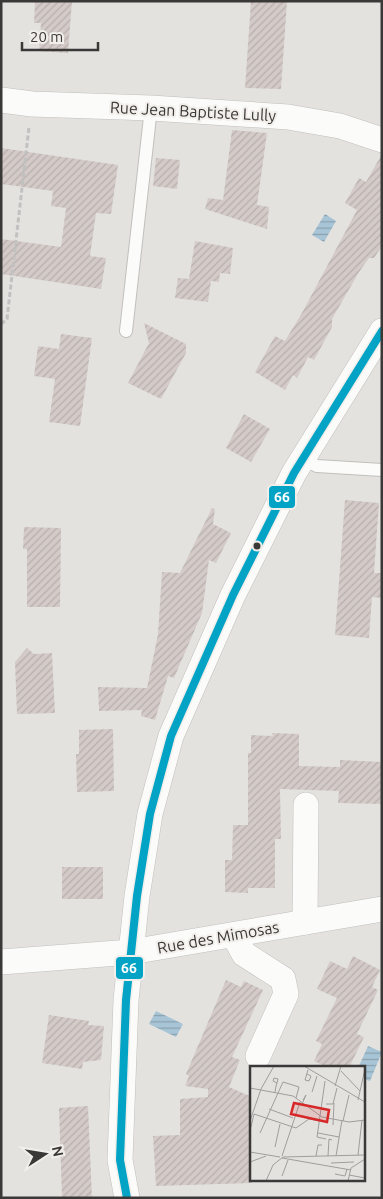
<svg xmlns="http://www.w3.org/2000/svg" width="383" height="1199" font-family="Ubuntu,sans-serif">
<style>
.water{fill:url(#water-rules)}
.building{fill:url(#building-hatch)}
.lines{fill:none;stroke-linecap:round;stroke-linejoin:round}
.service-casing{stroke:#c0bfbc;stroke-width:14}
.minor-casing{stroke:#c0bfbc;stroke-width:26}
.path{stroke:#c1c1c1;stroke-width:3;stroke-dasharray:5 2.5;stroke-linecap:butt}
.service{stroke:#fbfbfa;stroke-width:12}
.minor{stroke:#fbfbfa;stroke-width:25}
.bus-1-casing{stroke:#f2efeb;stroke-width:11}
.bus-1{stroke:#03a3c6;stroke-width:8}
.bus-dot{fill:#3b3938;stroke:#f2efeb;stroke-width:2}
.labels{text-anchor:middle;stroke-width:4;stroke-linejoin:round;paint-order:stroke}
.street-label{font-size:16px;fill:#3b3938;stroke:#f2efeb}
.inset-road{fill:none;stroke:#a09e9c;stroke-width:1}
.view{fill:#d62828;fill-opacity:0.15;stroke:#d62828;stroke-width:2.5}
.inset-edge{fill:none;stroke:#3b3938;stroke-width:2.5}
.line-badge{stroke:#f2efeb;stroke-width:2}
.badge-label{font-size:14px;text-anchor:middle;font-weight:bold;fill:#fff}
</style>
<defs>
<pattern id="water-rules" width="6" height="5" patternUnits="userSpaceOnUse" patternTransform="scale(1.25)"><rect width="6" height="5" fill="#a8c5d7"/><path d="M0 2.5h6" fill="none" stroke="#8aa1af"/></pattern>
<pattern id="building-hatch" width="6" height="6" patternUnits="userSpaceOnUse" patternTransform="scale(1.25)"><rect width="6" height="6" fill="#d4cbc8"/><path d="M-1 1l2-2M0 6l6-6M5 7l2-2" fill="none" stroke="#b7afad"/></pattern>
</defs>
<rect width="100%" height="100%" fill="#e4e2df"/>
<g class="water">
<path d="M 325,214 L 336,221 L 324,242 L 312,235 Z"/>
<path d="M 156,1011 L 183,1024 L 176,1037 L 149,1024 Z"/>
<path d="M 368,1046 L 382,1052 L 370,1081 L 364,1079 L 364,1068 L 358,1068 Z"/>
</g>
<g class="building">
<path d="M 35,1 L 72,1 L 68,53 L 39,51 L 41,23 L 34,23 Z"/>
<path d="M 251,1 L 287,1 L 281,89 L 245,88 Z"/>
<path d="M 232,130 L 267,133 L 257,205 L 269,207 L 267,229 L 205,209 L 208,198 L 223,200 Z"/>
<path d="M 1,148 L 118,165 L 111,214 L 96,213 L 90,256 L 106,258 L 101,289 L 1,274 L 1,239 L 61,247 L 66,208 L 51,206 L 53,191 L 1,184 Z"/>
<path d="M 382,154 L 382,246 L 374,258 L 369,258 L 359,272 L 332,319 L 332,327 L 314,360 L 308,357 L 297,378 L 293,375 L 285,390 L 255,372 L 275,336 L 285,341 L 302,313 L 357,210 L 345,203 L 359,178 L 366,182 Z"/>
<path d="M 156,158 L 180,160 L 177,189 L 153,186 Z"/>
<path d="M 195,241 L 233,248 L 230,274 L 220,273 L 219,282 L 211,281 L 208,302 L 175,298 L 178,278 L 189,279 Z"/>
<path d="M 144,323 L 186,344 L 186,353 L 161,399 L 128,383 L 149,343 Z"/>
<path d="M 61,334 L 92,338 L 80,426 L 49,422 L 55,379 L 34,376 L 38,346 L 59,349 Z"/>
<path d="M 244,414 L 270,429 L 251,462 L 226,448 Z"/>
<path d="M 345,500 L 379,503 L 374,573 L 382,573 L 382,598 L 372,597 L 369,638 L 335,635 Z"/>
<path d="M 212,508 L 215,509 L 213,524 L 231,533 L 216,563 L 209,560 L 202,613 L 174,678 L 168,676 L 155,720 L 141,716 L 142,710 L 99,711 L 98,687 L 147,688 L 158,634 L 162,572 L 180,573 Z"/>
<path d="M 24,527 L 61,528 L 60,607 L 27,607 L 27,549 L 23,549 Z"/>
<path d="M 27,648 L 34,654 L 52,653 L 55,713 L 17,714 L 15,662 Z"/>
<path d="M 113,729 L 114,791 L 77,792 L 76,754 L 79,754 L 79,730 Z"/>
<path d="M 272,733 L 299,734 L 299,766 L 340,767 L 340,760 L 382,762 L 382,804 L 338,803 L 339,791 L 280,789 L 281,839 L 275,839 L 275,888 L 248,888 L 248,893 L 225,892 L 225,860 L 232,860 L 233,825 L 248,825 L 248,753 L 251,753 L 251,735 L 273,736 Z"/>
<rect x="62" y="867" width="41" height="32"/>
<path d="M 353,956 L 380,970 L 372,987 L 378,990 L 357,1034 L 364,1037 L 349,1068 L 329,1068 L 314,1061 L 322,1044 L 316,1041 L 337,998 L 317,989 L 330,961 L 347,969 Z"/>
<path d="M 226,980 L 241,987 L 244,981 L 263,990 L 232,1057 L 240,1060 L 229,1087 L 252,1097 L 252,1183 L 156,1186 L 153,1136 L 180,1135 L 180,1099 L 208,1097 L 208,1089 L 185,1086 L 189,1076 L 186,1074 Z"/>
<path d="M 49,1015 L 89,1021 L 88,1025 L 104,1026 L 101,1060 L 83,1062 L 82,1069 L 42,1063 Z"/>
<path d="M 88,1106 L 92,1198 L 62,1198 L 59,1108 Z"/>
</g>
<g class="lines">
<g class="service-casing">
<g id="service">
<path d="M 126,331 L 151,108"/>
<path d="M 302,459 L 317,466 L 382,470"/>
</g>
</g>
<g class="minor-casing">
<g id="minor">
<path d="M 1,100 L 32,104 L 151,108 L 288,117 L 340,126 L 382,140"/>
<path d="M 305,922 L 306,805"/>
<path d="M 239,934 L 238,943 L 244,954 L 283,979 L 286,994 L 258,1056"/>
<path d="M 1,962 L 131,952 L 382,909"/>
<path d="M 127,1198 L 120,1160 L 126,1000 L 137,896 L 150,814 L 171,736 L 233,595 L 294,473 L 382,331"/>
</g>
</g>
<path class="path" d="M 1,324 L 7,319 L 29,127"/>
<use href="#service" class="service"/>
<use href="#minor" class="minor"/>
<g class="bus-1-casing">
<path id="bus-1" d="M 127,1198 L 120,1160 L 126,1000 L 137,896 L 150,814 L 171,736 L 233,595 L 294,473 L 382,331"/>
</g>
<use href="#bus-1" class="bus-1"/>
</g>
<circle class="bus-dot" cx="257" cy="546" r="4.5"/>
<g class="labels">
<g class="street-label">
<text transform="translate(193 111) rotate(3)" y="6">Rue Jean Baptiste Lully</text>
<text transform="translate(218 937) rotate(-10)" y="6">Rue des Mimosas</text>
</g>
</g>
<g transform="translate(250 1066)">
<rect width="115" height="115" fill="#e4e2df"/>
<path class="inset-road" d="M 54,0 L 115,36M 91,5 L 110,25M 57,8 L 61,10 L 59,15 L 55,14 L 58,4M 75,15 L 67,71 L 76,73M 85,20 L 91,0M 0,22 L 43,30 L 72,51 L 99,56 L 115,54M 25,26 L 26,20 L 27,17 L 28,13 L 24,12 L 23,15 L 27,17M 62,26 L 67,10M 108,34 L 115,3M 52,38 L 56,29 L 53,34M 76,38 L 83,38 L 87,22M 19,43 L 43,52M 0,55 L 11,23 L 24,0M 93,55 L 99,29M 83,59 L 84,37M 1,61 L 4,48 L 46,62 L 59,53 L 70,55M 10,67 L 33,16 L 49,21 L 46,32M 68,67 L 89,71M 25,81 L 30,58M 0,86 L 30,91M 108,89 L 112,54M 32,90 L 50,36M 66,90 L 68,79 L 72,79M 78,90 L 79,73 L 82,74M 86,90 L 92,54M 32,92 L 101,104M 0,96 L 16,90M 81,97 L 104,96M 85,108 L 95,110 L 97,103M 99,109 L 115,112M 32,110 L 38,94M 16,115 L 23,99 L 33,91 L 115,89M 98,115 L 101,102 L 115,93"/>
<path class="view" d="M 44,37 L 79,44 L 77,56 L 41,48 Z"/>
<rect width="115" height="115" class="inset-edge"/>
</g>
<g class="line-badge">
<rect x="268" y="485" width="28" height="24" rx="5" fill="#03a3c6"/>
<rect x="115" y="956" width="29" height="24" rx="5" fill="#03a3c6"/>
</g>
<g class="badge-label">
<text x="282" y="502">66</text>
<text x="129" y="973">66</text>
</g>
<rect width="383" height="1199" fill="none" stroke="#3b3938" stroke-width="5"/>
<g transform="translate(45 1154) rotate(78)" stroke="#f2efeb" stroke-width="4" paint-order="stroke">
<path d="M0-4L9 19L0 12L-9 19Z" fill="#3b3938"/>
<text y="-8" font-size="14" font-weight="bold" text-anchor="middle" fill="#3b3938">N</text>
</g>
<path d="M22 42v8h76v-8" fill="none" stroke="#3b3938" stroke-width="2.5"/>
<text x="30" y="42" font-size="15" fill="#3b3938" stroke="#f2efeb" stroke-width="4" paint-order="stroke">20 m</text>
</svg>
